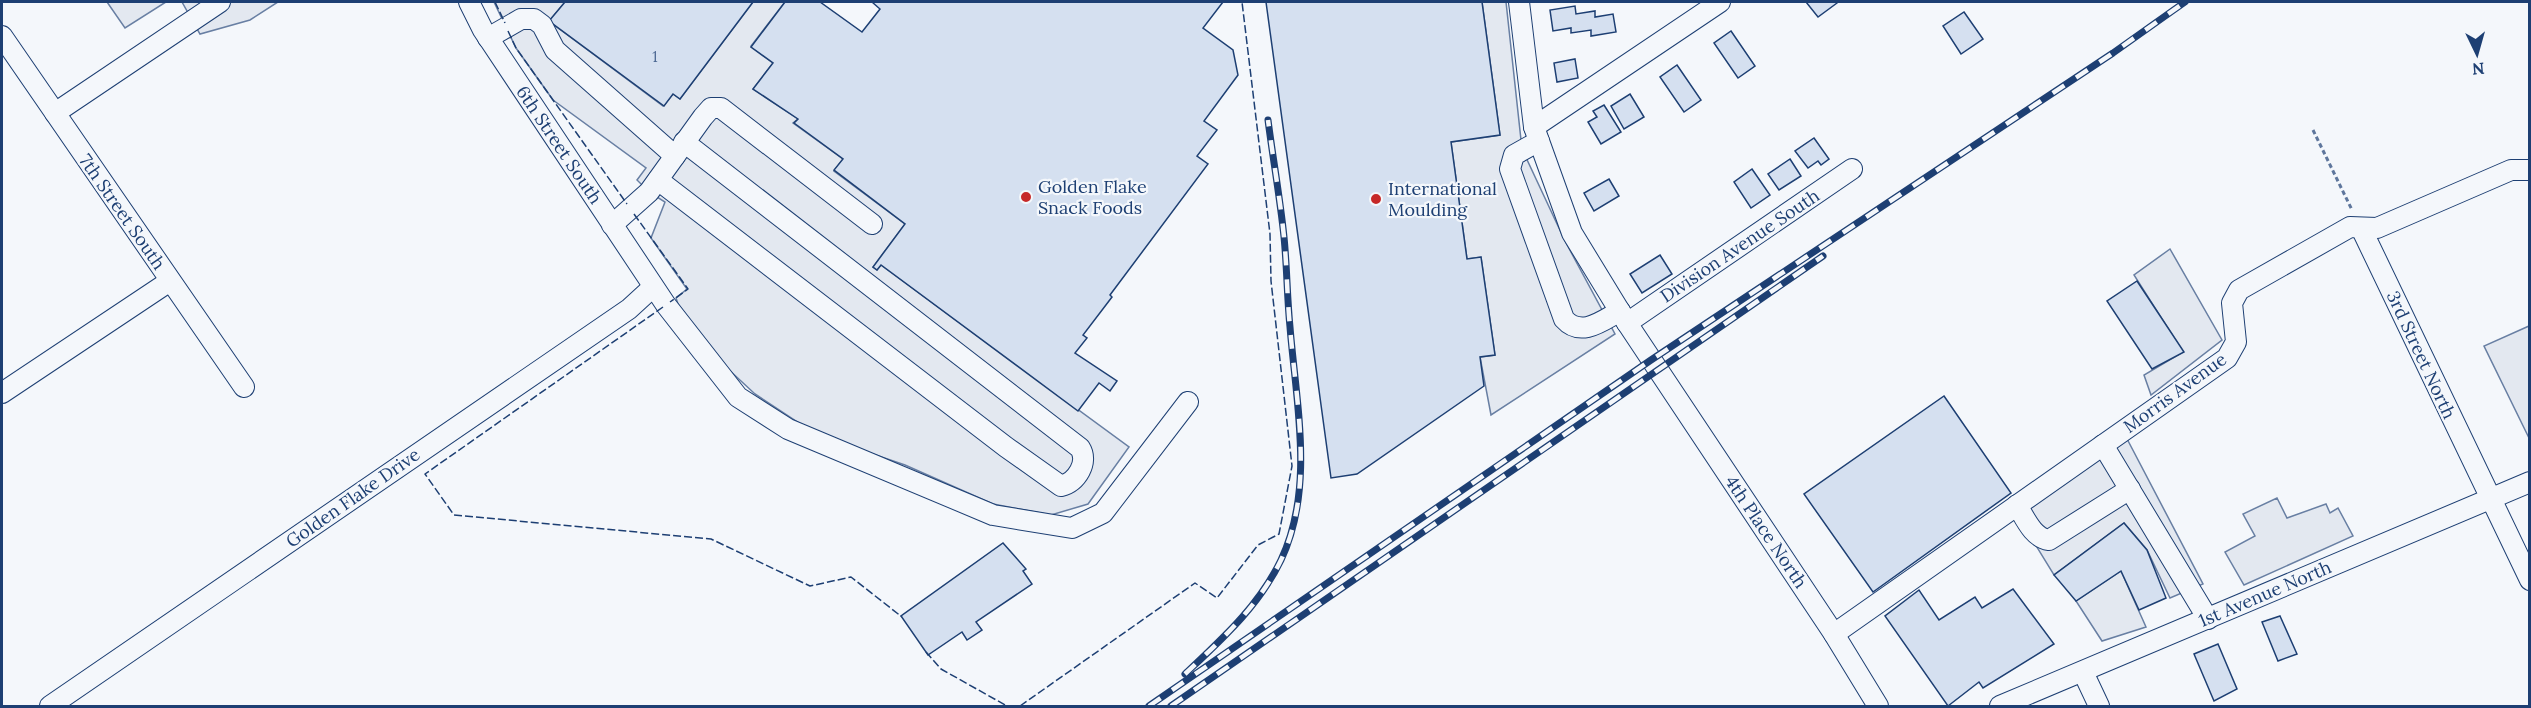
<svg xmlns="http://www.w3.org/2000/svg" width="2531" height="708" font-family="Lora,serif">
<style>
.parking{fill:#e3e8f0;stroke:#687fa3;stroke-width:1.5}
.building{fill:#d5e0f0;stroke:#1d3f73;stroke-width:1.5}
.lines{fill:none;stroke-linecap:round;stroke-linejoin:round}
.minor-casing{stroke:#1d3f73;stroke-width:22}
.path{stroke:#5e769c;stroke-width:3;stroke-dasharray:4.5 3;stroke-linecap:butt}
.minor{stroke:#f4f7fb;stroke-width:20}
.rail-casing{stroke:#1d3f73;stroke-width:7}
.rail{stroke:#f4f7fb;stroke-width:4.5;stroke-dasharray:14;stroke-linecap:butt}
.fence{stroke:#1d3f73;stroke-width:1.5;stroke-dasharray:8 3;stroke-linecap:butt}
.poi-dot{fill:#c62828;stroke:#f4f7fb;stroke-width:2}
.labels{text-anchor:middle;stroke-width:4.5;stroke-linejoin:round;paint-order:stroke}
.number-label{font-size:15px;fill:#4b6792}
.street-label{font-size:18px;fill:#1d3f73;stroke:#f4f7fb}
.poi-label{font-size:18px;fill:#1d3f73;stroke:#f4f7fb;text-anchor:start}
</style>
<rect width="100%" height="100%" fill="#f4f7fb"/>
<g class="parking">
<path d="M 107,2 L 166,2 L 125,28 Z"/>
<path d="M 182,2 L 278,2 L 250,20 L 200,34 Z"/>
<path d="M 494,2 L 565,2 L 549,21 L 663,106 L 673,94 L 680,99 L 753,2 L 785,2 L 751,46 L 773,63 L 753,89 L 798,119 L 793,123 L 843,159 L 834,171 L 905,224 L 873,267 L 877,270 L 881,265 L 1129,447 L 1088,504 L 1051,515 L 993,504 L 905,465 L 817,435 L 755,394 L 714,356 L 678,304 L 676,298 L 687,289 L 651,238 L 665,202 L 649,192 L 637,180 L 646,168 L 553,100 L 516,48 Z"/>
<path d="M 1482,2 L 1506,2 L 1522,149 L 1565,241 L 1615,334 L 1491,415 L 1480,357 L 1495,355 L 1481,257 L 1467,259 L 1451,142 L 1500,135 Z"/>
<path d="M 2170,249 L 2222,340 L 2151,395 L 2144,375 L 2183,352 L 2134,275 Z"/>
<path d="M 2529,326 L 2529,438 L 2484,346 Z"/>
<path d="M 2125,435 L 2203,584 L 2170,598 L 2147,550 L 2124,523 L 2054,575 L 2016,513 Z"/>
<path d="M 2277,498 L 2287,518 L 2326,504 L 2330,513 L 2338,508 L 2353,536 L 2244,585 L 2225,552 L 2255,536 L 2243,514 Z"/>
<path d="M 2121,571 L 2146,627 L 2102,641 L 2076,601 Z"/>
</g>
<g class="building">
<path d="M 565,2 L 753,2 L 680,99 L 673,94 L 664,106 L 549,21 Z"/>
<path d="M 785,2 L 820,2 L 862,32 L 880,9 L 872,2 L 1223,2 L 1203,28 L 1233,50 L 1238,75 L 1204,121 L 1217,130 L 1197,156 L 1208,164 L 1110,295 L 1112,297 L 1083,335 L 1087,338 L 1075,353 L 1117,381 L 1110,391 L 1099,383 L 1078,411 L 881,265 L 877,270 L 873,267 L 905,224 L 834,170 L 843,159 L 794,123 L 798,119 L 753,89 L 773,63 L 751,47 Z"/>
<path d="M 1266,2 L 1482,2 L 1500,135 L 1451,142 L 1467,259 L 1481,257 L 1495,355 L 1480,357 L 1484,386 L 1357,474 L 1331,478 Z"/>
<path d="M 1806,2 L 1836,2 L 1837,3 L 1818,17 Z"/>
<path d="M 1575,6 L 1576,14 L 1595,11 L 1595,17 L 1613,14 L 1616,32 L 1591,36 L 1591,30 L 1571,33 L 1571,28 L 1553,31 L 1550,10 Z"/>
<path d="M 1964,12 L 1983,39 L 1961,54 L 1943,26 Z"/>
<path d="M 1731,31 L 1755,66 L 1738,78 L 1714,43 Z"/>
<path d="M 1575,59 L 1578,78 L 1557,82 L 1554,63 Z"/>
<path d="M 1677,65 L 1701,100 L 1684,112 L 1660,77 Z"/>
<path d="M 1630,94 L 1644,117 L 1624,129 L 1611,106 Z"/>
<path d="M 1604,105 L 1621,132 L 1601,144 L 1588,122 L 1597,117 L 1593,111 Z"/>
<path d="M 1814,138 L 1829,159 L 1821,165 L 1818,161 L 1808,168 L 1795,151 Z"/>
<path d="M 1790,159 L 1801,176 L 1779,190 L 1768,174 Z"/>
<path d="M 1752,169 L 1770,195 L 1751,208 L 1734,182 Z"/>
<path d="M 1609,179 L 1619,196 L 1594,211 L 1584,193 Z"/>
<path d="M 1660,255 L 1672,274 L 1642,293 L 1630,274 Z"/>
<path d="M 2137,281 L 2184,352 L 2152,369 L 2107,301 Z"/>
<path d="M 1944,396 L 2011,493 L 1873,592 L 1804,494 Z"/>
<path d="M 2124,523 L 2147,550 L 2166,598 L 2139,610 L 2121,571 L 2076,601 L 2054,575 Z"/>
<path d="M 1003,543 L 1026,569 L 1023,571 L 1032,584 L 976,622 L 982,630 L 967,640 L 962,632 L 928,655 L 901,616 Z"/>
<path d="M 2013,589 L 2054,644 L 1983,688 L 1979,682 L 1948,706 L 1885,616 L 1919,590 L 1939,620 L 1975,597 L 1982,608 Z"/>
<path d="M 2280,616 L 2297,654 L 2278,661 L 2262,622 Z"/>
<path d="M 2218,644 L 2237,689 L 2214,701 L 2194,654 Z"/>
</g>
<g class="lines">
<g class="minor-casing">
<g id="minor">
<path d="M 469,2 L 483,30 L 666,305 L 738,397 L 788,429 L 993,515 L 1072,528 L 1103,513 L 1188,402"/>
<path d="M 1519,2 L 1534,127 L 1572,233 L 1627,323 L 1834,634 L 1878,706"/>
<path d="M 2,36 L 244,387"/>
<path d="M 488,38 L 521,19 L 534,19 L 542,25 L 555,50 L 675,156"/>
<path d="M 55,113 L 220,2"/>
<path d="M 1534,127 L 1720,2"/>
<path d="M 1539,141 L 1514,155 L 1510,169 L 1564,319 C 1581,338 1602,321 1620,311"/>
<path d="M 658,180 L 1006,447 L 1061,486 C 1077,482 1089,462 1080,448 L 684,142"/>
<path d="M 612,225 L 649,192 L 703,117 L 711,108 L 721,108 L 872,224"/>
<path d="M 2361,228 L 2530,580"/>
<path d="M 1627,323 L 1852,169"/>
<path d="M 2,393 L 170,281"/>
<path d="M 2103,445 L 2208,619"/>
<path d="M 2017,505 C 2025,518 2033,538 2049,540 L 2130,489"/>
<path d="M 1834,634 L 2227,358 L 2236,342 L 2232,303 L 2239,290 L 2350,227 L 2377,228 L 2511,170 L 2530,170"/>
<path d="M 2083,672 L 2099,706"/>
<path d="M 50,706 L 629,309 L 653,287"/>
<path d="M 2000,706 L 2530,482"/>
</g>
</g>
<path class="path" d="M 2313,130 L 2352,210"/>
<use href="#minor" class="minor"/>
<g class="rail-casing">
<g id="rail">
<path d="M 1185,674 C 1222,639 1259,606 1281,560 C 1315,488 1296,403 1290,327 C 1287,297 1287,267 1284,237 C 1280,198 1273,159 1268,120"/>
<path d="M 1149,706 L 1651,360 L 2113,53 L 2185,2"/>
<path d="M 1171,706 L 1823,256"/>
</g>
</g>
<use href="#rail" class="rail"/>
<g class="fence">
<path d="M 495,2 L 505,23"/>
<path d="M 508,31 L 516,48 L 627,204"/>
<path d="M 634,214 L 688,289 L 670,302"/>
<path d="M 663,307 L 425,474 L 454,515 L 711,539 L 810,586 L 851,577 L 902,617"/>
<path d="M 926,652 L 941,669 L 1007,706"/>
<path d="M 1020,706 L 1195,583 L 1217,598 L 1258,545 L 1279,534 L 1292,466 L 1271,281 L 1270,234 L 1242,2"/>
</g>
</g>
<g class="poi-dot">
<circle cx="1026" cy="197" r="6"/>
<circle cx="1376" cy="199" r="6"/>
</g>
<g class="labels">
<g class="number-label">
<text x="655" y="62">1</text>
</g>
<g class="street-label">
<text transform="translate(559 145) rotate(56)" y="6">6th Street South</text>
<text transform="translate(122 212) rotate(55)" y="6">7th Street South</text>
<text transform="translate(1740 246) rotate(-34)" y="6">Division Avenue South</text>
<text transform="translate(2421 355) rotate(65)" y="6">3rd Street North</text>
<text transform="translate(2175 393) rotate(-36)" y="6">Morris Avenue</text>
<text transform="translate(353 498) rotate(-35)" y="6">Golden Flake Drive</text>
<text transform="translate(1766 532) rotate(56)" y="6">4th Place North</text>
<text transform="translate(2265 594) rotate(-23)" y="6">1st Avenue North</text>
</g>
<g class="poi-label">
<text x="1038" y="193">Golden Flake<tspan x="1038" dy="21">Snack Foods</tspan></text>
<text x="1388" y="195">International<tspan x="1388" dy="21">Moulding</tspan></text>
</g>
</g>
<rect width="2531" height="708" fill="none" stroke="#1d3f73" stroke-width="6"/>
<g transform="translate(2477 54) rotate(175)" stroke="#f4f7fb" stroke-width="4.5" paint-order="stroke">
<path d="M0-4.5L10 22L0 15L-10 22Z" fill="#1d3f73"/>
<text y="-9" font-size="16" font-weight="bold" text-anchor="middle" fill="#1d3f73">N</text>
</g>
</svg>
